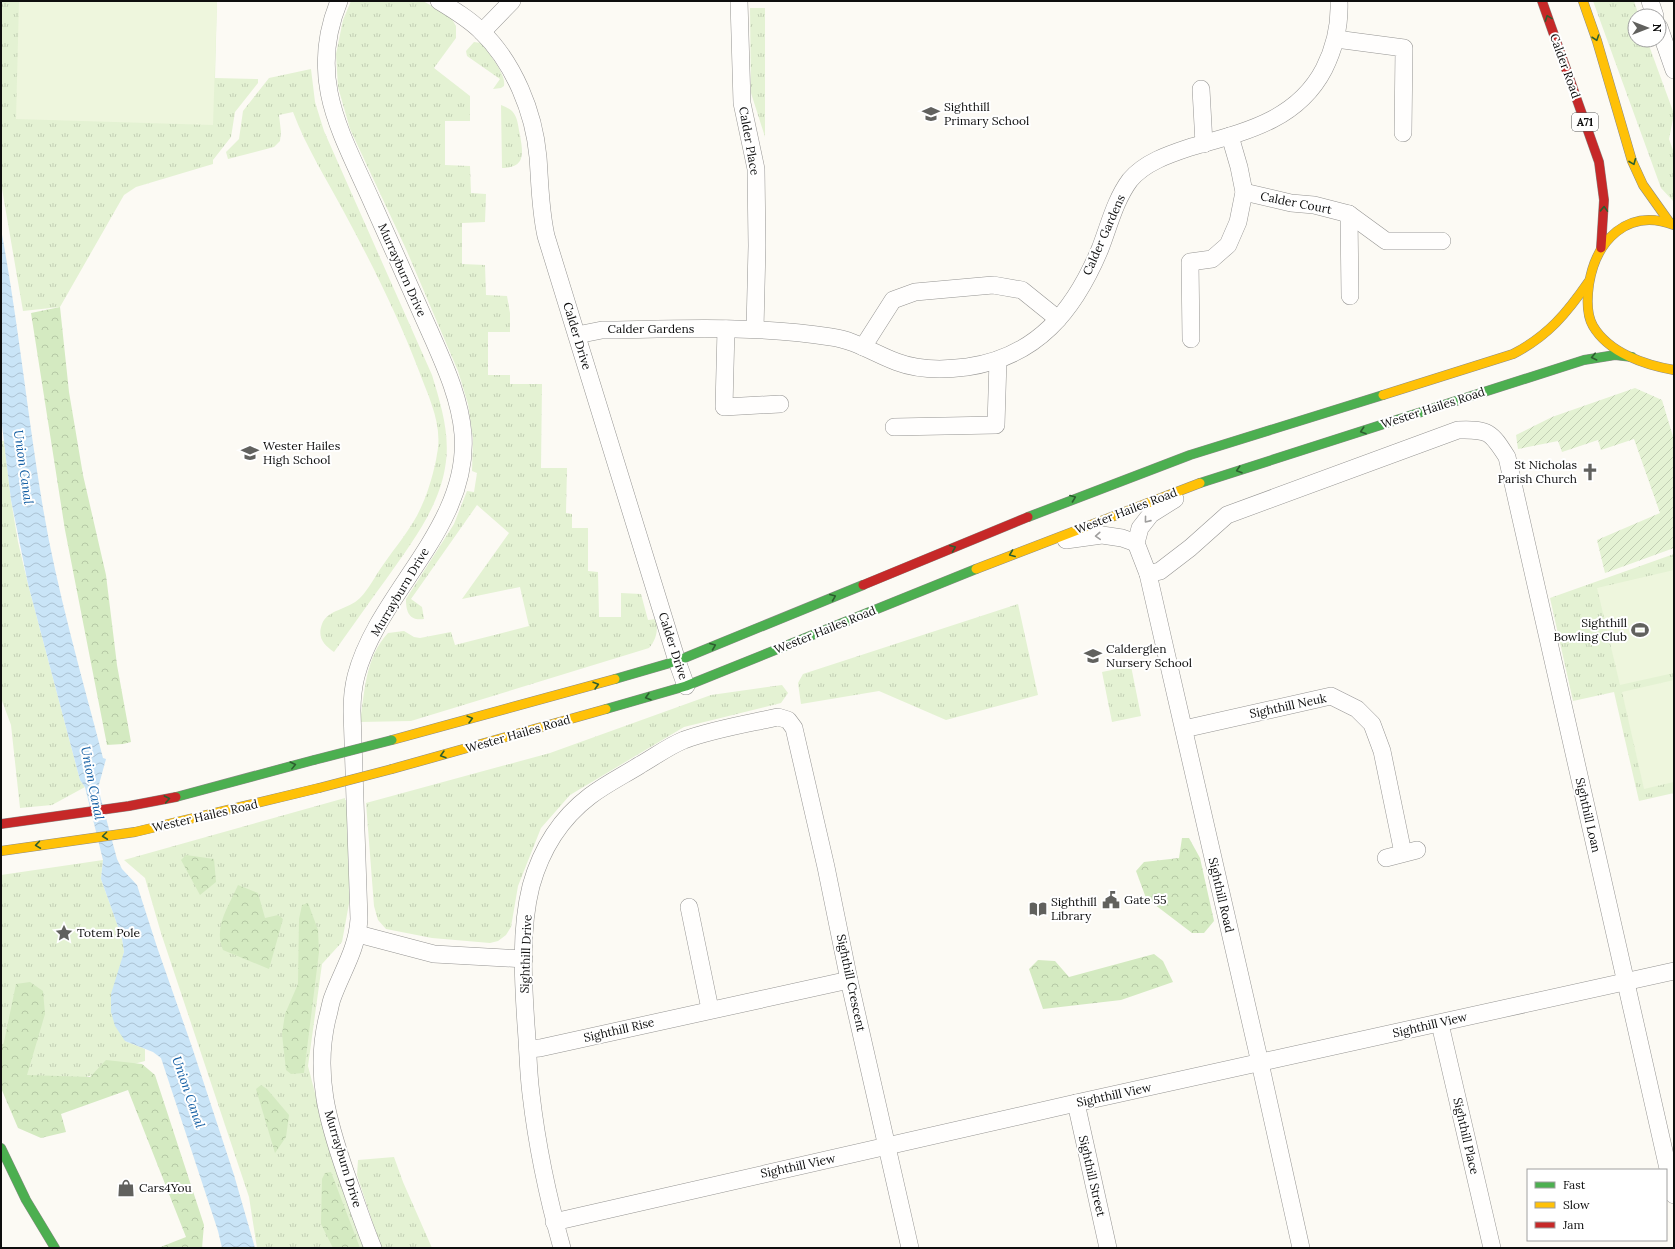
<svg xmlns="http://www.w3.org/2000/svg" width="1675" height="1249" font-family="Lora,serif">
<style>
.grass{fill:url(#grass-tufts)}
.forest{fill:url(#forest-crowns)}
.garden{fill:url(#garden-furrows)}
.pitch{fill:#eef6dd}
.water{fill:url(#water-waves)}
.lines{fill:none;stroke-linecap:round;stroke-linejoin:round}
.street-casing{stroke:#959492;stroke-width:18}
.fast-casing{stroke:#8c8b88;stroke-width:10}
.slow-casing{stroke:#8c8b88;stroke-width:10}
.jam-casing{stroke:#8c8b88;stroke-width:10}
.street{stroke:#fffefd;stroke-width:17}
.fast{stroke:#4caf50;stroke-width:9}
.slow{stroke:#ffc107;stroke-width:9}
.jam{stroke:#c62828;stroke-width:9}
.fast-bridge-casing{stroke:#8c8b88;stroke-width:10;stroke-linecap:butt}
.slow-bridge-casing{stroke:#8c8b88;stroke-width:10;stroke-linecap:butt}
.fast-bridge{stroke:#4caf50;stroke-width:9}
.slow-bridge{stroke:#ffc107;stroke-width:9}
.oneway{stroke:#2d5e2f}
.oneway2{stroke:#9f9e9d}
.labels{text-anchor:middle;stroke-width:4;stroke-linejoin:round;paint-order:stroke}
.shield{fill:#fff;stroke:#565656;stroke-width:1}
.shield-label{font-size:11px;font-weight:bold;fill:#0e0e0e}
.street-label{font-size:12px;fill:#0e0e0e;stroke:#fff}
.poi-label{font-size:12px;fill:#0e0e0e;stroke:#fff;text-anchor:start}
.water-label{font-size:13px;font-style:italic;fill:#145fa4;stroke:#fff}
</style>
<defs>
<pattern id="grass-tufts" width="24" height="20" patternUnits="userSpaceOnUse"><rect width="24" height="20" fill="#e4f2d3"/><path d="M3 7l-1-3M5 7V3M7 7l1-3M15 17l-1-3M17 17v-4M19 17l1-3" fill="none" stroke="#c2ceb4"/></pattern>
<pattern id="forest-crowns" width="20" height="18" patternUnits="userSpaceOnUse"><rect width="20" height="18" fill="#d4eac1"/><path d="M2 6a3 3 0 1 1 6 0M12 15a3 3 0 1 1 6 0" fill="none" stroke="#b5c8a5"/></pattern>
<pattern id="garden-furrows" width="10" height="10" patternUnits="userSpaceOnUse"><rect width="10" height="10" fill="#e4f2d3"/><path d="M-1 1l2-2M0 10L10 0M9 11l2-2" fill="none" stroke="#c2ceb4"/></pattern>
<pattern id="water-waves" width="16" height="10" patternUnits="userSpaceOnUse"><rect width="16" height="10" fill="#c9e4f7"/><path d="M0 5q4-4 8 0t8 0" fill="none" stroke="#abc2d3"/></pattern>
</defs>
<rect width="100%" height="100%" fill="#fcfaf4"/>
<g class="grass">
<path d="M 1,1 L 217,1 L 215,78 L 258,79 L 258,83 L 235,112 L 231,137 L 213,160 L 213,164 L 136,187 L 124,195 L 60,307 L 23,311 L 1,183 Z"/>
<path d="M 351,1 L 423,1 L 450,16 L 456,26 L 456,38 L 434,68 L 470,96 L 470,121 L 445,121 L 445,165 L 470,166 L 471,193 L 486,194 L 485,222 L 462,223 L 462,264 L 485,265 L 486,295 L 507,296 L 510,313 L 510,332 L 488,332 L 488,375 L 510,375 L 510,384 L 542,384 L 541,468 L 567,468 L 566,513 L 572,514 L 572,528 L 588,528 L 588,571 L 598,572 L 599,617 L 621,617 L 621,593 L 641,594 L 648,620 L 656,619 C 658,630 657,639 649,648 L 411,721 L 360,722 C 365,691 365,658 388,633 L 404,631 L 414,637 L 420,638 L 451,632 L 455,645 L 529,626 L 520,587 L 462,599 L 509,533 L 477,505 L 411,599 L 422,607 L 424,619 C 409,621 406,612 406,599 L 454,524 L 467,491 L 474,492 L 477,473 L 472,471 L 473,438 L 468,404 L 458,371 L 406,249 L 350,129 L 338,87 L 336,54 L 343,20 Z"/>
<path d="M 1593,1 L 1634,1 L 1639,16 L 1635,16 L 1635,40 L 1647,40 L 1674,114 L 1669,139 L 1674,153 L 1674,202 L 1661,188 Z"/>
<path d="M 750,8 L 765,8 L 765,137 L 751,93 Z"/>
<path d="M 474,42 L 481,43 C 488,52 507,75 504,86 L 501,88 L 493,89 L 500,79 L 467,56 L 466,51 Z"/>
<path d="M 311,69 L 315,102 L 324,131 L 432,375 C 441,405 451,436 445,468 C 438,509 411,544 387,578 C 369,602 352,627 334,652 C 324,645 317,638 322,624 C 328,609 348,610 360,598 C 369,589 375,576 383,565 C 396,546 413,527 422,505 C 428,493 435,468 437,454 C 443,425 429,398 419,371 C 398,316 372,264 344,212 C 327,180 306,147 293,112 L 279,115 L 281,132 L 280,141 L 274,147 L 228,159 L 226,152 L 239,139 L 243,111 L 269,78 Z"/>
<path d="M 501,105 C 505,107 509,108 512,111 C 518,117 518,127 520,135 C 523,153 526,168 502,168 Z"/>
<path d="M 1,441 L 4,441 L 11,500 L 18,542 L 28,584 L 80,780 L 85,787 L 52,805 L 20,808 L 11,725 L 1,698 Z"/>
<path d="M 1674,554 L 1674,793 L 1639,801 L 1614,692 L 1573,701 L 1550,598 Z"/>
<path d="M 1018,604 L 1038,695 L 946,720 L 879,691 L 801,704 L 798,683 L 803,674 Z"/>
<path d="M 1131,666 L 1141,716 L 1112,722 L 1102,672 Z"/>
<path d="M 782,685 L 788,693 L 781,703 L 684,727 L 570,795 L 541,828 L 518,886 L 511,927 L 506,935 L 498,941 L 490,943 L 432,938 L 386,929 L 378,920 L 374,906 L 366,803 L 550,753 L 711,695 Z"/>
<path d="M 345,798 L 345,800 L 347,800 L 350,898 L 342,942 L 322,964 L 308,1066 L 328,1143 L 369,1248 L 257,1248 L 249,1197 L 161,933 L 145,878 L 124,860 Z"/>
<path d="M 103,860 L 101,879 L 122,938 L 124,952 L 120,968 L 125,1041 L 145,1049 L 145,1061 L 8,1098 L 1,1082 L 1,875 Z"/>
<path d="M 394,1157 L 403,1182 L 432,1248 L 381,1248 L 357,1175 L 358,1160 Z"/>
</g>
<g class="forest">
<path d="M 60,307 L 69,392 L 83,475 L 106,575 L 117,665 L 131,742 L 123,744 L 107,745 L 65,530 L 31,313 Z"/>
<path d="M 1182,838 L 1189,838 L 1200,858 L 1214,921 L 1204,933 L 1192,933 L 1146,898 L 1136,871 L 1144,862 L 1179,858 Z"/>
<path d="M 186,855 L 214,859 L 216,882 L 200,895 L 181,860 Z"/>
<path d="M 238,885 L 258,893 L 265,918 L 278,915 L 283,919 L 269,969 L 223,950 C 213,927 229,906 238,885 Z"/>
<path d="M 308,903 L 318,930 L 319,952 L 304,1073 L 291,1074 L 286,1070 L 282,1034 L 285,1014 L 298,984 L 299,919 L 302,905 Z"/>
<path d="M 1154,954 L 1163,961 L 1173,982 L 1121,1000 L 1043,1009 L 1029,969 L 1038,960 L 1055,961 L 1069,977 Z"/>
<path d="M 30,982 L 43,991 L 45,1014 L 27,1075 L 90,1077 L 106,1060 L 142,1064 L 155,1075 L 204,1225 L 202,1248 L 158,1248 L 186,1237 L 128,1090 L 61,1114 L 66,1132 L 41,1138 L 18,1128 L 1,1088 L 1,1049 L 4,1042 L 16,984 Z"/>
<path d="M 261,1085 L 267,1089 L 289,1115 L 286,1137 L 275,1153 L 256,1089 Z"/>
<path d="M 331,1172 L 360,1248 L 333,1248 L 321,1224 L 322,1179 L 325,1173 Z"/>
</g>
<path class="garden" d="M 1635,388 L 1662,400 L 1674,440 L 1674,548 L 1605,573 L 1597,540 L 1660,513 L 1634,439 L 1601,450 L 1598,440 L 1562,452 L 1558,441 L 1518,449 L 1516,435 L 1552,417 Z"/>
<g class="pitch">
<path d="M 19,1 L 217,1 L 213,125 L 16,119 Z"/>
<path d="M 1674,570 L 1674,673 L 1620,685 L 1597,588 Z"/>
<path d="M 1674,680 L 1674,782 L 1644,789 L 1622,692 Z"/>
</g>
<path class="water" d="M 1,229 C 18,320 27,411 42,502 C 56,588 81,673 103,758 L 106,759 L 98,788 L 117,859 L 122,869 L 137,885 L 157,947 L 192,1047 L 234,1175 L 255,1248 L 222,1248 L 218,1231 L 161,1058 L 153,1052 L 125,1041 L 115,1026 L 111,1012 L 111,994 L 124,952 L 122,938 L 101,879 L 103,860 L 85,787 L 80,780 L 28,584 L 11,500 L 1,417 Z"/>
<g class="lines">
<g class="street-casing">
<g id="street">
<path d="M 339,1 C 307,79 341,132 372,202 C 391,245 410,288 430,332 C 444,364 460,398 463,434 C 470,527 378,592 356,676 C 353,688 352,699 352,711 L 359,919 C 357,950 342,971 332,999 C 330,1005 329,1013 327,1019 C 314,1075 328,1122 346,1174 C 355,1199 363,1224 373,1248"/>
<path d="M 439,1 C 454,10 469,19 481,31 C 514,63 534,112 538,157 C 540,184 540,209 546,236 L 677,661 L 686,686"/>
<path d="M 739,1 L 742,103 L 756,169 L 757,246 L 755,329"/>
<path d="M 1650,1 L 1655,16"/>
<path d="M 1659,27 L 1674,70"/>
<path d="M 482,32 L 512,1"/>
<path d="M 1336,39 L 1404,48 L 1403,133"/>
<path d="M 1201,89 L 1204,144"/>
<path d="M 1244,192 L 1291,203 L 1314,205 L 1349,214 L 1386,241 L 1442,241"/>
<path d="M 1349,214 L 1350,296"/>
<path d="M 726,329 L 724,407 L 780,404"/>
<path d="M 577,335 L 602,330 C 678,329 756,325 831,337 C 855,340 875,354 897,362 C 918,370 944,370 967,367 C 1037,357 1074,311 1100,249 C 1109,226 1115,200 1130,180 C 1145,162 1170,154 1191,147 C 1244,132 1297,121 1324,69 C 1335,47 1340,25 1339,1"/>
<path d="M 1191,339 L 1190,262 L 1212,259 L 1228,245 L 1238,222 L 1244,192 L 1239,167 L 1230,136"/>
<path d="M 863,347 L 893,300 L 915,292 L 993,285 L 1022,290 L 1058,319"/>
<path d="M 894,427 L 996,425 L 998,360"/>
<path d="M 1175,499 L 1151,514 L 1140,528 L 1136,543 L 1148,574 L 1260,1063 L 1301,1248"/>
<path d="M 1066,540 L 1102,535 L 1122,538 L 1136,543"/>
<path d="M 1148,574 L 1160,571 L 1190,548 L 1227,515 L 1458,430 C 1489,429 1491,432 1507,457 L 1674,1195"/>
<path d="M 1184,729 L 1331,696 L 1357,709 L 1372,724 L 1382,751 L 1403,853"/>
<path d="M 1386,858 L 1417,850"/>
<path d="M 689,907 L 710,1009"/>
<path d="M 358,934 L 434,954 L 524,959"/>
<path d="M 1440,1024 L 1492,1248"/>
<path d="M 528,1049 L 540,1048 L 849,980"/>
<path d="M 1076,1103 L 1108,1248"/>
<path d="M 554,1222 L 1076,1103 L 1674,971"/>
<path d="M 562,1248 C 548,1198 537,1146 531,1094 C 528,1071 528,1048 526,1025 C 523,980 520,930 531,886 C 541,850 561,818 590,796 C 606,784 624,775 640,765 C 654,757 669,746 684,740 C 714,729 746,724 778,717 L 788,720 L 794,728 L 826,867 L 849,980 L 910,1248"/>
</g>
</g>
<g class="fast-casing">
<g id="fast">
<path d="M 1200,483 L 1584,360 L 1615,355 L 1632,357"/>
<path d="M 1028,517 L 1190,455 L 1383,395"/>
<path d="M 615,679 L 677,661 L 863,585"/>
<path d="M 606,709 L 686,686 L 976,569"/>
<path d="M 176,797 L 314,760"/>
<path d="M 1,1148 L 26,1200 L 55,1248"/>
</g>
</g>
<g class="slow-casing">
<g id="slow">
<path d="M 1583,1 L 1597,41 L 1632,161 L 1643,185 L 1670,223"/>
<path d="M 1674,225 C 1627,207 1596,241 1589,284 C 1587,298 1586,314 1593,326 C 1609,353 1645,365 1674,370"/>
<path d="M 1383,395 L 1513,354 C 1548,336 1567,313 1589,281"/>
<path d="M 976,569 L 1200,483"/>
<path d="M 392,740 L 615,679"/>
<path d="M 392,769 L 606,709"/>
<path d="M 1,851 L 135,832 L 319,788"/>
</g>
</g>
<g class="jam-casing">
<g id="jam">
<path d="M 1542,1 L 1599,162 L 1604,200 L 1601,248"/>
<path d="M 863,585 L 1028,517"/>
<path d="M 1,824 L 129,806 L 176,797"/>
</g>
</g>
<use href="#street" class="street"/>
<use href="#fast" class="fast"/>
<use href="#slow" class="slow"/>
<use href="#jam" class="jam"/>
<g class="fast-bridge-casing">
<path id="fast-bridge" d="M 314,760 L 392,740"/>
</g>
<g class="slow-bridge-casing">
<path id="slow-bridge" d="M 319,788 L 392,769"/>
</g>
<use href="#fast-bridge" class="fast-bridge"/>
<use href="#slow-bridge" class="slow-bridge"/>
</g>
<defs><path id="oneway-chevron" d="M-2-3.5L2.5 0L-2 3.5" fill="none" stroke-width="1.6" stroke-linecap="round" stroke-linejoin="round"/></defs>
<g class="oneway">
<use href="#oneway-chevron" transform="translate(1548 18) rotate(-110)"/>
<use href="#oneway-chevron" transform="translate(1596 38) rotate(71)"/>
<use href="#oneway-chevron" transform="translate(1633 162) rotate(68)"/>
<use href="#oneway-chevron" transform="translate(1604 209) rotate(-88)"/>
<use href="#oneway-chevron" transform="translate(1594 357) rotate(167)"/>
<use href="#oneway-chevron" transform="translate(1363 431) rotate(162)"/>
<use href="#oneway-chevron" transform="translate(1239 470) rotate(162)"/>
<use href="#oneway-chevron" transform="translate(1073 498) rotate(-21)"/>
<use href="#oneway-chevron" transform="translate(953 548) rotate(-22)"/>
<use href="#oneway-chevron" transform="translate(1012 554) rotate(158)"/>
<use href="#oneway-chevron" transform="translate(833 597) rotate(-22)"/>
<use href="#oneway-chevron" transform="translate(713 646) rotate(-22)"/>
<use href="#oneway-chevron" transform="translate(596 685) rotate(-16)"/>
<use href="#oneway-chevron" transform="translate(648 697) rotate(164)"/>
<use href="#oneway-chevron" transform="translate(470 719) rotate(-15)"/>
<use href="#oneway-chevron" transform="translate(443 755) rotate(164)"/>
<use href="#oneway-chevron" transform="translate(293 765) rotate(-14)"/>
<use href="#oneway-chevron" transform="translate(167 799) rotate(-11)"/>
<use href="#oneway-chevron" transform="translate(105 836) rotate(173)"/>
<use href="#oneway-chevron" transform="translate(38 845) rotate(172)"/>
</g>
<g class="oneway2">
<use href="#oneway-chevron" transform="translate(1147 520) rotate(129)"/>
<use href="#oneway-chevron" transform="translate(1098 536) rotate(176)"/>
</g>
<defs>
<g id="school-bare" transform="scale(1.38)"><path d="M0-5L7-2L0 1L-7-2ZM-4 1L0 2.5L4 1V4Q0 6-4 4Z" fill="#61615e" stroke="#fff" stroke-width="2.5" paint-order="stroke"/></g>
<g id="church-bare" transform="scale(1.38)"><path d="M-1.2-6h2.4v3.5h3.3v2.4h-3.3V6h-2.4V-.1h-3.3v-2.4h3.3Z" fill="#61615e" stroke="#fff" stroke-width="2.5" paint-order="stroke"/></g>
<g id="stadium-bare" transform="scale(1.38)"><path d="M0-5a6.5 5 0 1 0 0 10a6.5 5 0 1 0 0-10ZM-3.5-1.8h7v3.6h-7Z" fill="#61615e" stroke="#fff" stroke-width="2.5" paint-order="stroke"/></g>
<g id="civic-bare" transform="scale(1.38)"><path d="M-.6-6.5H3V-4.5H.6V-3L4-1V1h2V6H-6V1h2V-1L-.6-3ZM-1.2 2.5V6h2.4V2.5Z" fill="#61615e" stroke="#fff" stroke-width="2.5" paint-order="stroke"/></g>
<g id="library-bare" transform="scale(1.38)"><path d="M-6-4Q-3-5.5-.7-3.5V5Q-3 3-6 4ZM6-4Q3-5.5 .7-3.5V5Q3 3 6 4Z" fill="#61615e" stroke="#fff" stroke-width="2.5" paint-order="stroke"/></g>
<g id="sight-bare" transform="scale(1.38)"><path d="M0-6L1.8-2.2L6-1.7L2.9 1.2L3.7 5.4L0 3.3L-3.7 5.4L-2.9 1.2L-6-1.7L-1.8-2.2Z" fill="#61615e" stroke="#fff" stroke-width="2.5" paint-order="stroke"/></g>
<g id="shop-bare" transform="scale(1.38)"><path d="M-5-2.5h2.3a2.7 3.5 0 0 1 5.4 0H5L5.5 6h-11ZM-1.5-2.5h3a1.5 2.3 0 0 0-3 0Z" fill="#61615e" stroke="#fff" stroke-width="2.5" paint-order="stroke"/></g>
</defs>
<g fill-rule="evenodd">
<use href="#school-bare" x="931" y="114"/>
<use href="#school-bare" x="250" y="453"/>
<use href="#church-bare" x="1590" y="472"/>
<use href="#stadium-bare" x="1640" y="630"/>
<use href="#school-bare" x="1093" y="656"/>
<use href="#civic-bare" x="1111" y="900"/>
<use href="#library-bare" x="1038" y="909"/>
<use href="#sight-bare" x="64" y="933"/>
<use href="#shop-bare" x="126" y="1188"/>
</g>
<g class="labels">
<rect class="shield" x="1572" y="113" width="26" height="18" rx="3"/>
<g class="shield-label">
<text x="1585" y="126">A71</text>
</g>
<g class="street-label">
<text transform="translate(1565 66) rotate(70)" y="4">Calder Road</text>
<text transform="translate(749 141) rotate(80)" y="4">Calder Place</text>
<text transform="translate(1296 203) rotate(11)" y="4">Calder Court</text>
<text transform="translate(1104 235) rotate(-66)" y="4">Calder Gardens</text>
<text transform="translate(402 270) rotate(66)" y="4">Murrayburn Drive</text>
<text x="651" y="333">Calder Gardens</text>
<text transform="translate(577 336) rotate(73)" y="4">Calder Drive</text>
<text transform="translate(1433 408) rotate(-18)" y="4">Wester Hailes Road</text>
<text transform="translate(1126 511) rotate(-21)" y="4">Wester Hailes Road</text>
<text transform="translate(400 592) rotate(-59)" y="4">Murrayburn Drive</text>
<text transform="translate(825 630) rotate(-22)" y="4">Wester Hailes Road</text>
<text transform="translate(673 646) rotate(72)" y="4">Calder Drive</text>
<text transform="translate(1288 706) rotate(-12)" y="4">Sighthill Neuk</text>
<text transform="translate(518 734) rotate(-16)" y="4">Wester Hailes Road</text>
<text transform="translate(1588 815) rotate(77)" y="4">Sighthill Loan</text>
<text transform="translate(205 816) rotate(-13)" y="4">Wester Hailes Road</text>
<text transform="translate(1221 895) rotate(77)" y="4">Sighthill Road</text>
<text transform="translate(526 954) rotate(-88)" y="4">Sighthill Drive</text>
<text transform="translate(851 983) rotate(78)" y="4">Sighthill Crescent</text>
<text transform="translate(1430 1025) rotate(-13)" y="4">Sighthill View</text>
<text transform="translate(619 1030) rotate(-13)" y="4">Sighthill Rise</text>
<text transform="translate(1114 1095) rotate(-12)" y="4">Sighthill View</text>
<text transform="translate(1466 1136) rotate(77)" y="4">Sighthill Place</text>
<text transform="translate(343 1159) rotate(73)" y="4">Murrayburn Drive</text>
<text transform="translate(798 1166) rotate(-12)" y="4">Sighthill View</text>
<text transform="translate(1092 1176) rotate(77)" y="4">Sighthill Street</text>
</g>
<g class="poi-label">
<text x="944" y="111">Sighthill<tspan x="944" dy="14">Primary School</tspan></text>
<text x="263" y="450">Wester Hailes<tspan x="263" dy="14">High School</tspan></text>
<text x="1577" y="469" text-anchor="end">St Nicholas<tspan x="1577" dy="14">Parish Church</tspan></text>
<text x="1627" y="627" text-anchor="end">Sighthill<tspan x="1627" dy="14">Bowling Club</tspan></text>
<text x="1106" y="653">Calderglen<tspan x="1106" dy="14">Nursery School</tspan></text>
<text x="1124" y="904">Gate 55</text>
<text x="1051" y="906">Sighthill<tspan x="1051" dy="14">Library</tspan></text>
<text x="77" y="937">Totem Pole</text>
<text x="139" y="1192">Cars4You</text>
</g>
<g class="water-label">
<text transform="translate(24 467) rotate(82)" y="5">Union Canal</text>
<text transform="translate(93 783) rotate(79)" y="5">Union Canal</text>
<text transform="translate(189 1092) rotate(71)" y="5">Union Canal</text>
</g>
</g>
<rect width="1675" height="1249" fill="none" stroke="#0e0e0e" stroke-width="4"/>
<rect x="1527" y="1169" width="140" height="72" fill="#ffffff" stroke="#9f9f9f"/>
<rect x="1535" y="1182" width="20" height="6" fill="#4caf50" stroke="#9f9f9f"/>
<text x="1563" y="1189" font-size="12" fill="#0e0e0e">Fast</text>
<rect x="1535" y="1202" width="20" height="6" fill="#ffc107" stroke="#9f9f9f"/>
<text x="1563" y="1209" font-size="12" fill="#0e0e0e">Slow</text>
<rect x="1535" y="1222" width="20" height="6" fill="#c62828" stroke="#9f9f9f"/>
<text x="1563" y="1229" font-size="12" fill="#0e0e0e">Jam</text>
<g transform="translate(1647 28) rotate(90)"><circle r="19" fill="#ffffff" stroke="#9f9f9f"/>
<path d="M0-3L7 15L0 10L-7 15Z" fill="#61615e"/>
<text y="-6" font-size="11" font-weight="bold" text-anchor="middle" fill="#0e0e0e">N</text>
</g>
</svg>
